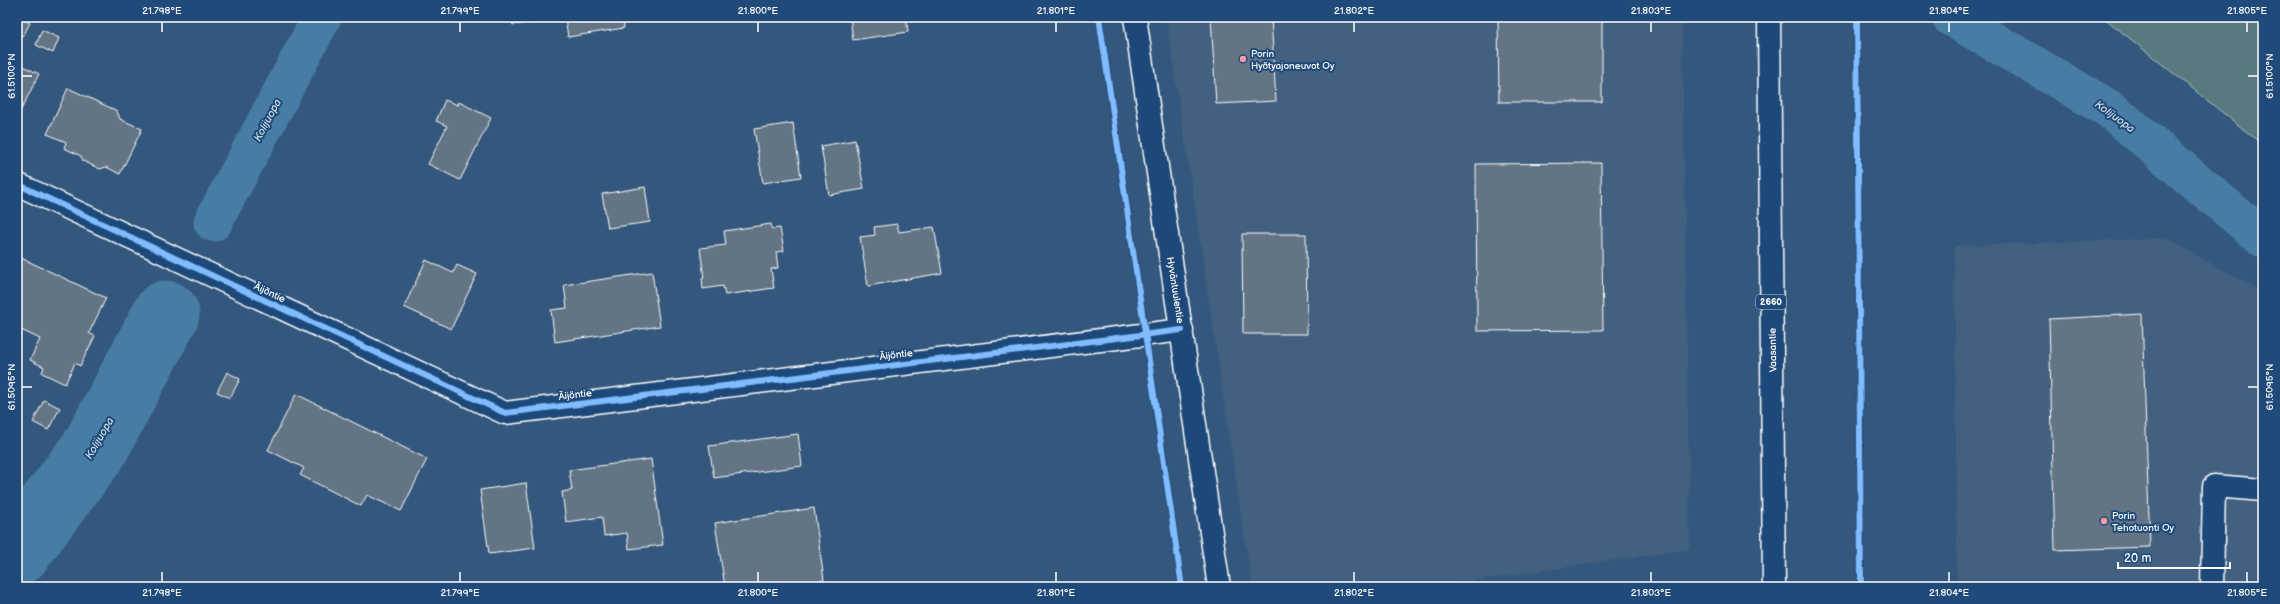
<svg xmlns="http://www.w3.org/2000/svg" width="2280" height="604" font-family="'Balsamiq Sans',sans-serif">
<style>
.built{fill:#42607f}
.green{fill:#597a7f;stroke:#acbcbf}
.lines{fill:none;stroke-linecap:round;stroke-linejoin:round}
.canal{stroke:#477da5;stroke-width:39}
.river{stroke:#477da5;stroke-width:67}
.building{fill:#647584;stroke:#fff}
.minor-casing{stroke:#fff;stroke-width:25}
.major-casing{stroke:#fff;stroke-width:25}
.minor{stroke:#1f4a7a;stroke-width:22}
.major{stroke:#1f4a7a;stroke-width:22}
.cycleway-casing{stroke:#1f4a7a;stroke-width:8}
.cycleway{stroke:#80bcff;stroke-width:6}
.ticks{fill:none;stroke:#fff;stroke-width:1.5}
.poi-dot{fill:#ff9aa2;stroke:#1f4a7a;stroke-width:1.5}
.labels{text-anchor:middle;stroke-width:4;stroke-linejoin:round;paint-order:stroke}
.shield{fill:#1f4a7a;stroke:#bcc9d7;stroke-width:1}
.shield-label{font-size:9px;font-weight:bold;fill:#fff}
.poi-label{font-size:10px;fill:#fff;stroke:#1f4a7a;text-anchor:start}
.street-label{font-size:10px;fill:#fff;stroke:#1f4a7a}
.water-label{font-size:11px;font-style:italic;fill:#d1dee8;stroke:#1f4a7a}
.neatline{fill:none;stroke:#fff;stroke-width:1.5}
.ticks-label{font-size:10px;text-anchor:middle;fill:#fff}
</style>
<rect width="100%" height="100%" fill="#34577d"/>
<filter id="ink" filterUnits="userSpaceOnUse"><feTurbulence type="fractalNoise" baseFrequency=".025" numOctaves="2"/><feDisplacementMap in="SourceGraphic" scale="8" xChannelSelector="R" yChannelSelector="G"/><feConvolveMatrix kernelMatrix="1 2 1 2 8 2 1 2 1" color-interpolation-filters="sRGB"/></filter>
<g filter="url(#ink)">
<g class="built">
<path d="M 1166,17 L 1682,17 L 1690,549 L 1432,587 L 1252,587 Z"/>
<path d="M 2166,238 L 2263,292 L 2263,587 L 1957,587 L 1954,246 Z"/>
</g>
<path class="green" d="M 2103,17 L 2263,17 L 2263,145 Z"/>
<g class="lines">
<g class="canal">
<path d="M 1951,17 L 2111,110 L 2263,238"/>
<path d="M 213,222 L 322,17"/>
</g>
<path class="river" d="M 17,552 L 94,450 L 166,314"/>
</g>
<g class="building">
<path d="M 17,17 L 30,23 L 23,36 L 17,33 Z"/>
<path d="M 511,17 L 623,17 L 624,28 L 568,37 L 565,18 L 513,25 Z"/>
<path d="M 850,17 L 906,17 L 908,32 L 853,40 Z"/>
<path d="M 1211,17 L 1271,17 L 1276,101 L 1216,104 Z"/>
<path d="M 1498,17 L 1602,17 L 1602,102 L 1499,102 Z"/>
<path d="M 42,30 L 59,38 L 53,53 L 36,45 Z"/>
<path d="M 17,63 L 39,74 L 18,116 L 17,116 Z"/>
<path d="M 68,88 L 117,111 L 120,119 L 142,129 L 120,174 L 106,167 L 100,169 L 83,161 L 81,156 L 64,148 L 66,142 L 47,134 Z"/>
<path d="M 445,100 L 458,105 L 459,102 L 491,118 L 460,180 L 428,164 L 447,126 L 436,121 Z"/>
<path d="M 793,123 L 801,177 L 763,183 L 754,129 Z"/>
<path d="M 855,140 L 864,189 L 829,195 L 821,146 Z"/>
<path d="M 1601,163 L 1603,330 L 1477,331 L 1476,164 Z"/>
<path d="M 645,187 L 650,222 L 608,228 L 602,194 Z"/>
<path d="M 771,224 L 772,229 L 780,228 L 784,251 L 776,252 L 778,268 L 771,269 L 774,288 L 725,295 L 723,286 L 703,289 L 702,278 L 704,278 L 700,248 L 726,245 L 724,231 Z"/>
<path d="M 897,224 L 899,232 L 934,227 L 942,273 L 868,286 L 860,237 L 875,235 L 874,227 Z"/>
<path d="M 1242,234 L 1306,234 L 1307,334 L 1243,334 Z"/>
<path d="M 17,256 L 106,298 L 89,333 L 95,336 L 80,366 L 75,363 L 65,384 L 42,373 L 44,367 L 30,360 L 40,339 L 17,328 Z"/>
<path d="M 426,260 L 453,273 L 457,265 L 477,274 L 451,329 L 404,307 Z"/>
<path d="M 652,272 L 660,326 L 555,342 L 551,310 L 567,308 L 564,285 Z"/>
<path d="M 2142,314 L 2150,547 L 2055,550 L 2049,319 Z"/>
<path d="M 227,372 L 240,379 L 230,398 L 217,392 Z"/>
<path d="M 296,394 L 427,459 L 401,511 L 367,495 L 361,506 L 300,475 L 304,468 L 268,450 Z"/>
<path d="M 44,400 L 60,408 L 48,430 L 33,422 Z"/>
<path d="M 798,434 L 802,466 L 714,478 L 709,446 Z"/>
<path d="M 651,459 L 663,545 L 629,549 L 627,533 L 604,536 L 602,517 L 566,522 L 562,492 L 572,490 L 569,470 Z"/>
<path d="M 526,483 L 535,548 L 489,554 L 480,490 Z"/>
<path d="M 814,508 L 824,580 L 774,587 L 725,587 L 715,523 Z"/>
</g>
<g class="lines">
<g class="minor-casing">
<g id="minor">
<path d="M 1135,17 L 1219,587"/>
<path d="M 17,184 L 505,413 L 1182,330"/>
<path d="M 2212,587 L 2214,486 L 2263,490"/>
</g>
</g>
<g class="major-casing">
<path id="major" d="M 1769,17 L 1774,587"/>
</g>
<use href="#minor" class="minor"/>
<use href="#major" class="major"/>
<g class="cycleway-casing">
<g id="cycleway">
<path d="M 1099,17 L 1182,587"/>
<path d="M 1857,17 L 1861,587"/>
<path d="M 17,184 L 505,413 L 1182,330"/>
</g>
</g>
<use href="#cycleway" class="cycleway"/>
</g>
</g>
<path class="ticks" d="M 162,22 L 162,32M 460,22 L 460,32M 758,22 L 758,32M 1056,22 L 1056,32M 1354,22 L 1354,32M 1651,22 L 1651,32M 1949,22 L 1949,32M 2247,22 L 2247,32M 22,76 L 32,76M 2248,76 L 2258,76M 22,387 L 32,387M 2248,387 L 2258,387M 162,572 L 162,582M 460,572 L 460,582M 758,572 L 758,582M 1056,572 L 1056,582M 1354,572 L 1354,582M 1651,572 L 1651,582M 1949,572 L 1949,582M 2247,572 L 2247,582"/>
<g class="poi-dot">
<circle cx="1243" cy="59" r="4"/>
<circle cx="2104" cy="521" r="4"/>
</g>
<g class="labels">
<rect class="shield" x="1756" y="295" width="30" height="14" rx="3"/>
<g class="shield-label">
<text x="1771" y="305">2660</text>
</g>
<g class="poi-label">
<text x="1251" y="57">Porin<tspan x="1251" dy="12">Hyötyajoneuvot Oy</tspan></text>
<text x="2112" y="519">Porin<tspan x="2112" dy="12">Tehotuonti Oy</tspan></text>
</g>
<g class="street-label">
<text transform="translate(1176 290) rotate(81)" y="4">Hyväntuulentie</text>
<text transform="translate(270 292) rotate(25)" y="4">Äijöntie</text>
<text transform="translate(1772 350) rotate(-91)" y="4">Vaasantie</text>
<text transform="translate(896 354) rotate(-7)" y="4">Äijöntie</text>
<text transform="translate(575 394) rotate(-7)" y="4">Äijöntie</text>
</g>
<g class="water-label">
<text transform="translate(2115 116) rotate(36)" y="4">Kolijuopa</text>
<text transform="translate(267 120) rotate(-62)" y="4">Kolijuopa</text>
<text transform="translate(99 438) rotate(-60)" y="4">Kolijuopa</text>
</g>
</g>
<rect width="2280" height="604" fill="none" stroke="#1f4a7a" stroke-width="44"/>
<path d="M2118 562v6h112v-6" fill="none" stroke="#ffffff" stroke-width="2"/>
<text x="2124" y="562" font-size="12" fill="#ffffff" stroke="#1f4a7a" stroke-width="3" paint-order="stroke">20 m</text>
<rect x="22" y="22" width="2236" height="560" class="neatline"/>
<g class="ticks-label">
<text x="162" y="14">21.798°E</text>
<text x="460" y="14">21.799°E</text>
<text x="758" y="14">21.800°E</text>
<text x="1056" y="14">21.801°E</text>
<text x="1354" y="14">21.802°E</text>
<text x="1651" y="14">21.803°E</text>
<text x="1949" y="14">21.804°E</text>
<text x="2247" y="14">21.805°E</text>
<text transform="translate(11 76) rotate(-90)" y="4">61.5100°N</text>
<text transform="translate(2269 76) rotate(-90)" y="4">61.5100°N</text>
<text transform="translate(11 387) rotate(-90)" y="4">61.5095°N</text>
<text transform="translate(2269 387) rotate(-90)" y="4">61.5095°N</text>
<text x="162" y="596">21.798°E</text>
<text x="460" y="596">21.799°E</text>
<text x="758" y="596">21.800°E</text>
<text x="1056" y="596">21.801°E</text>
<text x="1354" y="596">21.802°E</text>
<text x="1651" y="596">21.803°E</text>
<text x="1949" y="596">21.804°E</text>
<text x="2247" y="596">21.805°E</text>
</g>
</svg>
